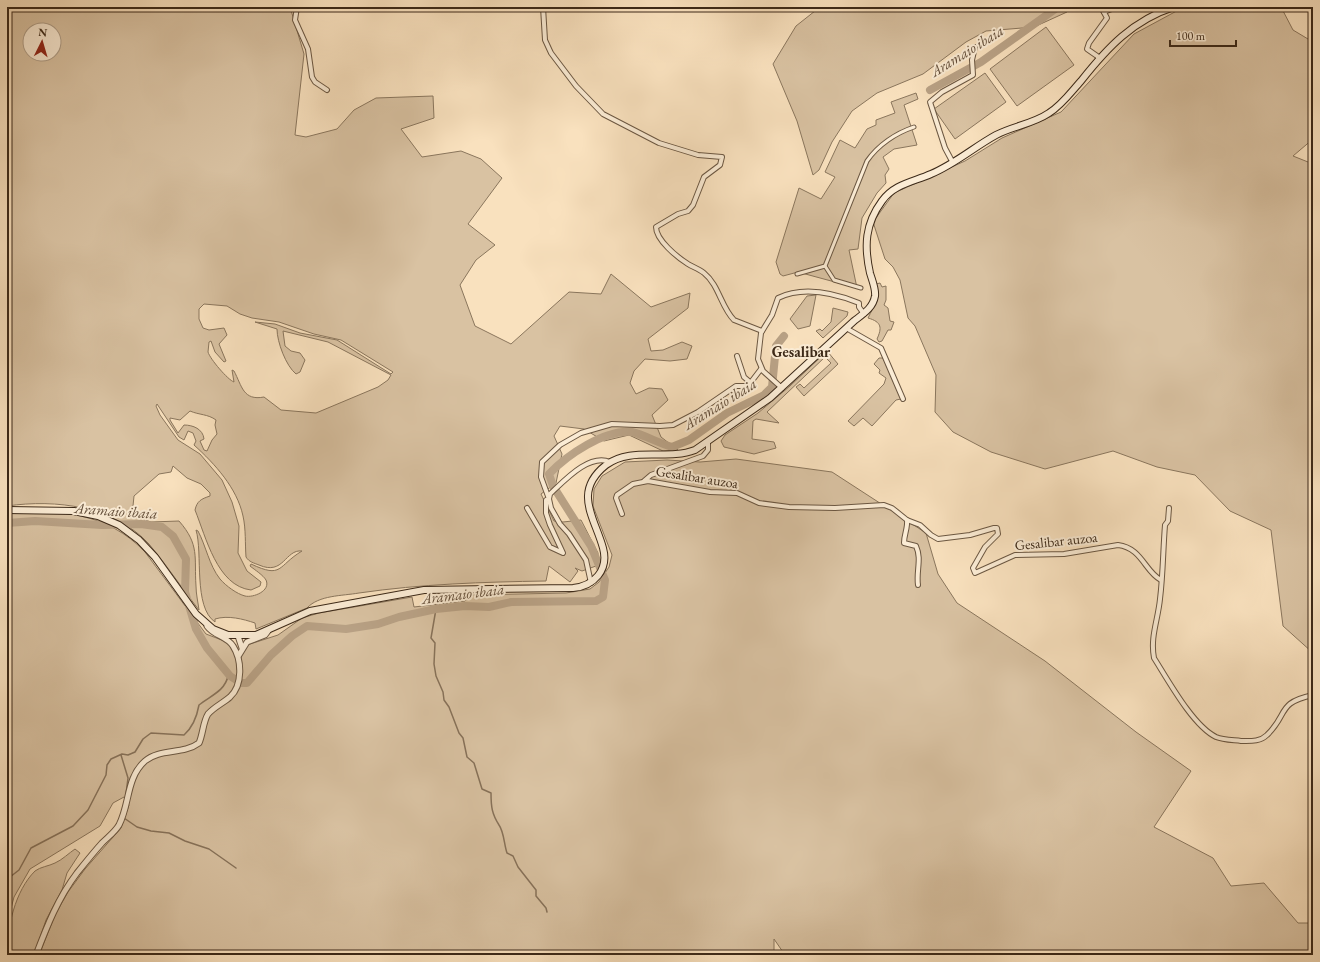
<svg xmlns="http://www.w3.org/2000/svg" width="1320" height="962" font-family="'EB Garamond',serif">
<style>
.green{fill:#d9c2a2;stroke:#8a765d;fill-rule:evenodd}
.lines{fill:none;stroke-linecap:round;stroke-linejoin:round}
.stream{stroke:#87725a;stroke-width:1.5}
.river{stroke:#b9a286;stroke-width:8}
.pedestrian-casing{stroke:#6b5742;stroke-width:5}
.minor-casing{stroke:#6b5742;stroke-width:6}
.tertiary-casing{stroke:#6b5742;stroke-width:7}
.secondary-casing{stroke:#3c2918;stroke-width:8}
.pedestrian{stroke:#fbecd5;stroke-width:3}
.minor{stroke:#fbecd5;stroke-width:4}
.tertiary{stroke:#fbecd5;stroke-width:5}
.secondary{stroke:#fbecd5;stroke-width:6}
.labels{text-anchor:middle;stroke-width:4;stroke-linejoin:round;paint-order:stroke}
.street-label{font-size:14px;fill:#3c2918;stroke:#fbecd5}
.water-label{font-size:15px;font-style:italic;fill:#624d39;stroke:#fbecd5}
.neighbourhood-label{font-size:15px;font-weight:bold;fill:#3c2918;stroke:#fbecd5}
</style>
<rect width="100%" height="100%" fill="#f9e1be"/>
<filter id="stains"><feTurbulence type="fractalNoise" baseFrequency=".005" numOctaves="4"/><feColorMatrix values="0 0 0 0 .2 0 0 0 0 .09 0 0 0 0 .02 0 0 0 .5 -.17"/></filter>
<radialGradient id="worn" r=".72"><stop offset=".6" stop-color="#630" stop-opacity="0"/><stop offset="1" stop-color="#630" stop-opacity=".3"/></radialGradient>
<g class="green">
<path d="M 7,7 L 290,7 L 304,54 L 295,135 L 306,137 L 337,129 L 354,110 L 376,98 L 433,96 L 434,118 L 401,129 L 422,157 L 461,151 L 481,159 L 502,178 L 468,224 L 495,245 L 476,260 L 460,285 L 475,326 L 511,344 L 569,292 L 601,294 L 611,274 L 651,307 L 690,293 L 688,308 L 648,339 L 651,351 L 663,350 L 682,342 L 692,346 L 687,359 L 670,361 L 645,359 L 634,371 L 630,383 L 636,394 L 649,388 L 662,389 L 668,400 L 652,415 L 661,437 L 678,450 L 663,451 L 629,435 L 604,441 L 584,429 L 560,426 L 554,436 L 562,454 L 556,483 L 541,494 L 554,521 L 563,522 L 581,520 L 598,553 L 596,566 L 582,571 L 575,568 L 578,571 L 570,582 L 549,566 L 546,581 C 483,582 421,584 359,593 C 342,596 319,595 307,608 L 256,629 L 255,623 C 243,619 228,615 215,619 L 215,622 C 193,607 203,553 196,530 L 198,531 C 206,546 209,565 220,579 C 226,586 237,594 245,596 C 253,598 271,591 266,580 C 263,575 255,570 250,566 L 251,564 C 283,579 277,566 302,551 C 285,549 284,576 259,565 C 254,563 249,562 246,557 C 245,544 246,529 243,516 C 237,488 215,464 194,445 L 196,441 L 193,433 L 188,431 L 184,440 L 179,437 L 157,404 L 156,406 L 160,415 L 178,440 L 200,454 L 222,480 L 232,502 L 239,526 L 238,553 L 247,571 L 261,582 L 260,586 L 251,590 C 217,586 206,537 195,510 C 197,501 201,499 210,496 L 210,493 L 201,484 L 187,478 L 173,466 L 171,472 L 159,474 L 134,496 L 133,506 L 139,518 L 151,522 L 179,521 C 200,545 194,557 196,586 C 196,594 198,602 199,610 C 182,589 167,565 149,544 C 114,506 56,499 7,506 ZM 30,30 L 54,30 L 54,54 L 30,54 ZM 204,304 L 227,306 L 240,314 L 252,318 L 279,322 L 314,334 L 341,340 L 393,372 L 391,374 L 337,340 L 300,333 L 275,324 L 255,322 L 277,329 C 277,342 286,366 296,374 L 300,372 L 305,360 L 300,353 L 291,351 L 285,346 L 283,331 L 328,342 L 391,375 L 388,380 L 378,387 L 316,413 L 281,410 L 264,397 C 243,401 242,386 234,371 L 232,370 L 234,382 C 228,380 210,359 208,352 C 208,349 209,345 209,342 L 211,341 L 215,352 L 224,362 L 226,361 L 219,344 L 227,335 L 224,328 L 209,330 L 203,328 L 199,319 L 199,309 ZM 190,411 C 199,415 208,414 216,420 L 215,425 L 217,434 L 212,440 L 207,451 L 204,450 L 200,441 L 204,439 C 203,429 193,425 184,425 L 178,433 L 170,420 L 170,418 L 180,420 Z"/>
<path d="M 820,7 L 1070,7 L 1067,12 L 1034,27 L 986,31 L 966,42 L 923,74 L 877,93 L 852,111 L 832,142 L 819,170 L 813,175 L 797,121 L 773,64 L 796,26 Z"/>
<path d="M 1184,7 L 1281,7 L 1293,30 L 1313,42 L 1313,139 L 1293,156 L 1313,164 L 1313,653 L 1283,626 L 1271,530 L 1230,511 L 1195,475 L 1157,467 L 1113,451 L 1045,469 L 991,452 L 953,432 L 935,412 L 936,375 L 915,326 L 908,318 L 900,280 L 893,267 L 885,259 L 873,222 L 894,193 L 965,161 L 1002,138 L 1061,112 L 1134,34 Z"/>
<path d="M 1046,27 L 1074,65 L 1017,106 L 990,69 Z"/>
<path d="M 985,73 L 1006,102 L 955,139 L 934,109 Z"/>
<path d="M 916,93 L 918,99 L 904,105 L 917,145 L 894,149 L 883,157 L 889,169 L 885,175 L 886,183 L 877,193 L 862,218 L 858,249 L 849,250 L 857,288 L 798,272 L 783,276 L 780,274 L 776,262 L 799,188 L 821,199 L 835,177 L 825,172 L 840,140 L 855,148 L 867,129 L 876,125 L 876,120 L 895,113 L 891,102 Z"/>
<path d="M 880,283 L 882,287 L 886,286 L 886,300 L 884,305 L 888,308 L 890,321 L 894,322 L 891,330 L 888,330 L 882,341 L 879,342 L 877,339 C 882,328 882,322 868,318 C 874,306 879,298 876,284 Z"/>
<path d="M 816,295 L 810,326 L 798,329 L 790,319 L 807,296 Z"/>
<path d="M 833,308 L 848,312 L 847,316 L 823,338 L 816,331 L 820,329 L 822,331 L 831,322 Z"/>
<path d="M 827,351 L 838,364 L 804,396 L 796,387 L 800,384 L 804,388 L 831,363 L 825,357 L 767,412 L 779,423 L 756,419 L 753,421 L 752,439 L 774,442 L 776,448 L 754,454 L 724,447 L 721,441 L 725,435 L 758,413 L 790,386 Z"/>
<path d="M 879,358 L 883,358 L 901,399 L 896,400 L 872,426 L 863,418 L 854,426 L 848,421 L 884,384 L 886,378 L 879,373 L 880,370 L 874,364 Z"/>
<path d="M 736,459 L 832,472 L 926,533 L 938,574 L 957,603 L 1045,661 L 1136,732 L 1191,771 L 1154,827 L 1213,858 L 1231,886 L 1264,883 L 1298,923 L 1313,923 L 1313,955 L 785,955 L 774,939 L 774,955 L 39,955 L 55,915 L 68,892 L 85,869 L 121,828 L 129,805 L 124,797 L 113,803 L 100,826 L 30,869 L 14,897 L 7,924 L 7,514 C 58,508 108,513 145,552 L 206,634 L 227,642 L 234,649 L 237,659 L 237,670 L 241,670 L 241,655 L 247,645 L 278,635 L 302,618 L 319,613 L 412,597 L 414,607 L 465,601 L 471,595 L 566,593 L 590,589 L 599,582 L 609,567 L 612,555 L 593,506 L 594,489 L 602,476 L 625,462 L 667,460 L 700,462 Z"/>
<path d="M 75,849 L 80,853 L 67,873 L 62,890 L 46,920 L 34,955 L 7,955 C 7,927 15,891 35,871 C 40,867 49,866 55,863 C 62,860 69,853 75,849 Z"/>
</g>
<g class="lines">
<g class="stream">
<path d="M 436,609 L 431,638 L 435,643 L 434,664 L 436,676 L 443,692 L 444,700 L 449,707 L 459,733 L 463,738 L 467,757 L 474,763 L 482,789 L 491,793 C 491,807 492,814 499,825 C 504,832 504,844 507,853 L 513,856 L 518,867 L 536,890 L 536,896 L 546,908 L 547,912"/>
<path d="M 121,755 L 128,778 L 126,794"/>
<path d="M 124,818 L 137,827 L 151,831 L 169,833 L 185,841 L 209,849 L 236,868"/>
<path d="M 7,883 L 10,877 L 19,870 L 31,848 L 73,826 L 88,810 L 106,775 L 107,765 L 111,759 L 122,754 L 128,755 L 135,752 L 143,739 L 151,733 L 184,735 C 192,728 197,716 199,705 C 210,696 225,691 228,676 L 230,676"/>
</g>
<g class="river">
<path d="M 930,90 L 981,62 L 1058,7"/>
<path d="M 7,523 L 35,521 L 102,525 L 141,524 L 162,527 L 173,536 L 186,559 L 185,592 L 196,629 L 207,648 L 230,676 L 241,683 L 247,683 L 271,655 L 292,636 L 307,626 L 346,629 L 378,624 L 399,617 L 436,609 L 465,606 L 489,607 L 511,602 L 596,601 L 603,597 L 605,580 L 591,546 L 553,486 L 549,474 C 567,455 605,429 632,432 C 642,434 661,444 672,447 L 689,440 L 727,413 L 764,395 L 772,387 L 776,346 L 784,336"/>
</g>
<g class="pedestrian-casing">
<g id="pedestrian">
<path d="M 825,266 L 834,280 L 861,288"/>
<path d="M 797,274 L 825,266 L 867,161 C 878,145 896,133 914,127"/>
</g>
</g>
<g class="minor-casing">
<g id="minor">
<path d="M 297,7 L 295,20 L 308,49 L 312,77 L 315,82 L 327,90"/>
<path d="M 543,7 L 545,40 L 551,53 L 576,86 L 603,114 L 659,143 L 698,155 L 722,157 L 720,165 L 704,177 L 693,205 L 688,211 L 678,214 L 656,227 C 656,240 677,257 688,264 C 693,267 699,269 704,273 C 719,285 721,307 734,320 L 762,331"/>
<path d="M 1104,12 L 1117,7"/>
<path d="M 1100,58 L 1087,49 L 1089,43 L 1107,18 L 1101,7"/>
<path d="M 953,163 L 945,148 L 930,102 L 942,92 L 973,75 L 972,60 L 975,47"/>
<path d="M 846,328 L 881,348 L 903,399"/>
<path d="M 737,356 L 744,377 L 751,383"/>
<path d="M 782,388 L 763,371 L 758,359 L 761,333 L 772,315 L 778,298 C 803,286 834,293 859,303 L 859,307 L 864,314"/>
<path d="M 644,481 L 651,475 L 703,456 L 708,450 L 708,443"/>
<path d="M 527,508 L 550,547 L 563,553 L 550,525 L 546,513 L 546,500 L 549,499 L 541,477 L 542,462 L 560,445 L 581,433 L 612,424 L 660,426 L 673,425 L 698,412 L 736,386 L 748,386 L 761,369"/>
<path d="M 1169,508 L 1168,521 L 1165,525 C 1163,550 1163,575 1160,599 C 1158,620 1150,637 1154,658 C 1168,680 1193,726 1216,737 C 1223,740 1233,740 1241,741 C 1250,741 1260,742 1267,735 C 1289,714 1276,703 1313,695"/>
<path d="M 622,514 L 616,498 L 617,495 L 633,484 L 648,481 L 710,492 L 737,493 L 759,503 L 789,507 L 835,508 L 884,505 L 892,508 L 907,520 L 920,525 L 931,535 L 938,539 L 970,535 L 994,528 L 997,528 L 998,534 L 985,547 L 973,568 L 975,573 L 1015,555 L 1064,554 L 1118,545 C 1142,548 1145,572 1161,580"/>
<path d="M 907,520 C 908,528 904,534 904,543 L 916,546 C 922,559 916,571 918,585"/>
<path d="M 591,583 L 586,560 L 569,534 L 560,524 L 551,508 L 549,499 L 550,494 C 564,481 589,453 610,462"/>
</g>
</g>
<g class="tertiary-casing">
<g id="tertiary">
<path d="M 238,636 L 242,648"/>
<path d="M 239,655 L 247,642 L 265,635 L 268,631"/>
<path d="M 36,955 C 47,926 58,898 77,873 C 85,863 93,853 102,843 C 108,837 115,832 119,825 C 130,804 126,778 145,761 C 160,748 183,755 199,743 C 203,734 203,722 208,714 C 214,707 223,703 230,697 C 243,685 242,660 233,646 C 227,636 214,636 207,626"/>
</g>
</g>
<g class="secondary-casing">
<path id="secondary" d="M 7,510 L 74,511 L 98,516 L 119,525 L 139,540 L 155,557 L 196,614 L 213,629 L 228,635 L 256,635 L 310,611 L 424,590 L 573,588 C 594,586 609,570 603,548 C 595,518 572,492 606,465 C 631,446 667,461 695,450 L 770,398 L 854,321 C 863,314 873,308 875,296 C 876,289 872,280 870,273 C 864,246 865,224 882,201 C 894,184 913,182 931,174 C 955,164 974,147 996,135 C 1013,126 1033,124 1049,113 C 1062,105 1071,92 1081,81 C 1107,48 1133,20 1174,7"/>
</g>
<use href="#pedestrian" class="pedestrian"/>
<use href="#minor" class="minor"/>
<use href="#tertiary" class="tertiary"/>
<use href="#secondary" class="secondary"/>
</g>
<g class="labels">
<g class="street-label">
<text transform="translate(697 477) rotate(9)" y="5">Gesalibar auzoa</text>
<text transform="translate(1056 541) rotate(-6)" y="5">Gesalibar auzoa</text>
</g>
<g class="water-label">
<text transform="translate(967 51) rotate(-32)" y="5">Aramaio ibaia</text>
<text transform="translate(720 404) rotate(-32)" y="5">Aramaio ibaia</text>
<text transform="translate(116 511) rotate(4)" y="5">Aramaio ibaia</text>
<text transform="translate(463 594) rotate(-7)" y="5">Aramaio ibaia</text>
</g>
<g class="neighbourhood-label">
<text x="801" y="357">Gesalibar</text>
</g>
</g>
<rect width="1320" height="962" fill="none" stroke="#f9e1be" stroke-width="24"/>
<rect x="8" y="8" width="1304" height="946" fill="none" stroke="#3c2918" stroke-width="2"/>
<rect x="12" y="12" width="1296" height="938" fill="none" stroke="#3c2918"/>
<g transform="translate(42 42) rotate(5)"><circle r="19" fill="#fbecd5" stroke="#af9e89"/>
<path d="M0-3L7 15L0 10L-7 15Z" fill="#8f2418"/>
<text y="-6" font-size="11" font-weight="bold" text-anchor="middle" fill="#3c2918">N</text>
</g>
<path d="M1170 40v6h66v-6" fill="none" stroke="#3c2918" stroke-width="2"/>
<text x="1176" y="40" font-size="12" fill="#3c2918" stroke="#fbecd5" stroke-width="3" paint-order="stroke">100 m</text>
<rect width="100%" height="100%" filter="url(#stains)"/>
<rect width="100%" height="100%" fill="url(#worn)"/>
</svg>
